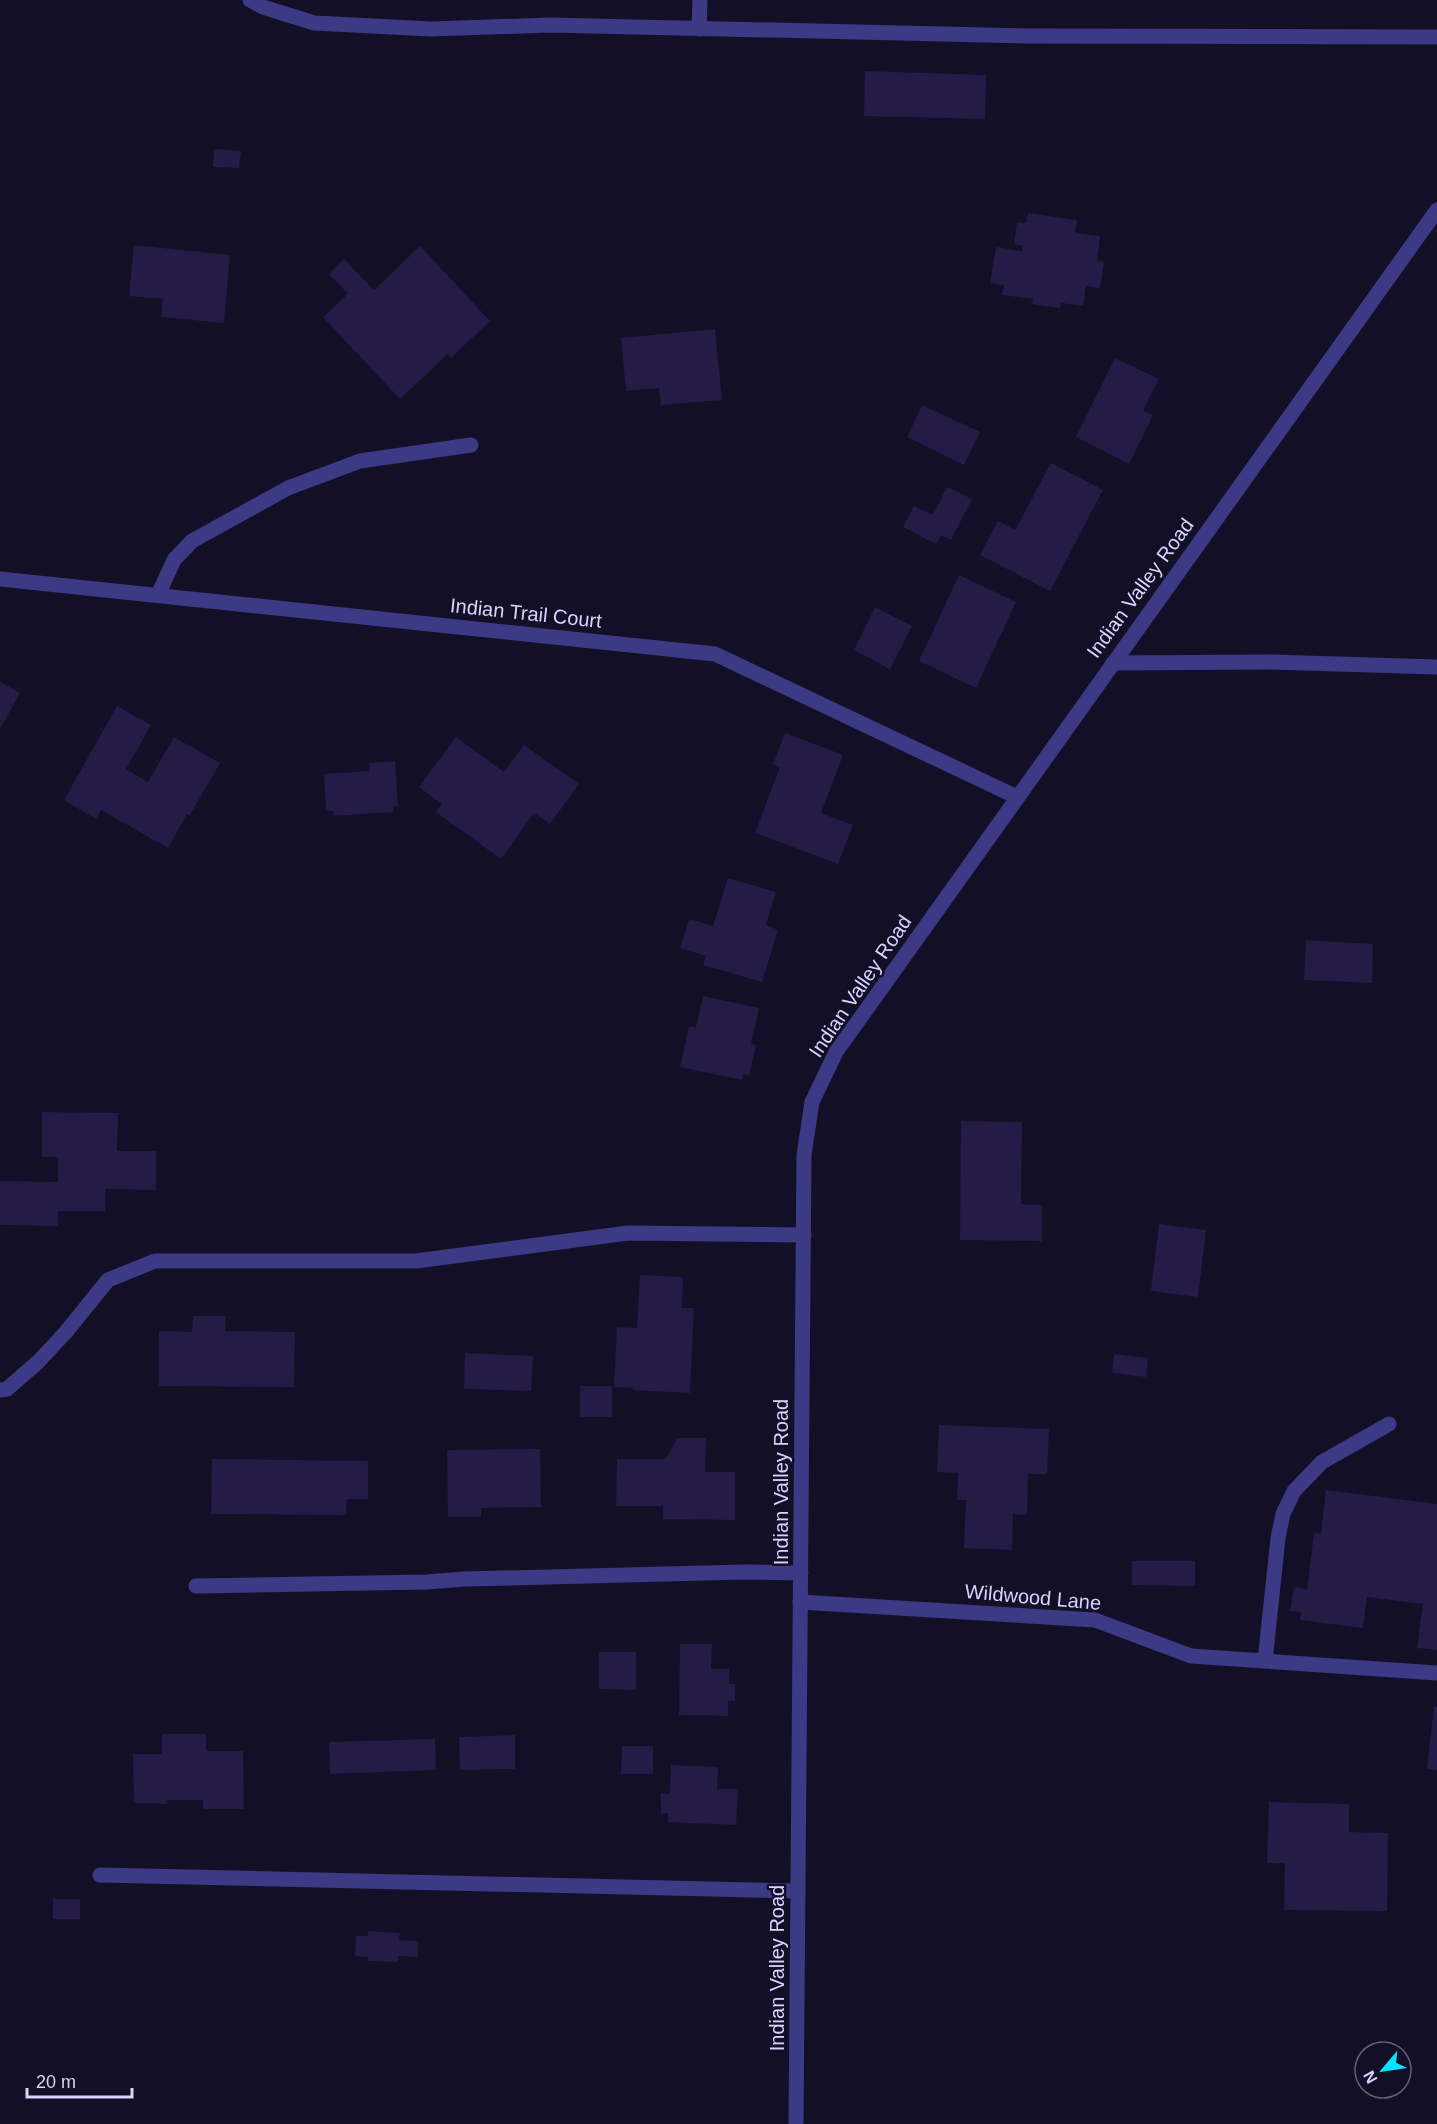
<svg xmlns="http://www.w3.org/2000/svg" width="1437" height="2124" font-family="Helvetica,sans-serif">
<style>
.building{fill:#241b47}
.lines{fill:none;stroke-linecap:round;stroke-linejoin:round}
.lane{stroke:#3d3a85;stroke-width:15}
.street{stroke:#3d3a85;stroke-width:15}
.labels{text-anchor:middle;stroke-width:5;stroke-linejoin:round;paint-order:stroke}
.street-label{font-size:20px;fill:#d9d4ff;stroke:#130f26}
</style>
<rect width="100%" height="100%" fill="#130f26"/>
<g class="building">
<path d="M 865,71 L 986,75 L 985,119 L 864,116 Z"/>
<path d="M 214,149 L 241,151 L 239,168 L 213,167 Z"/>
<path d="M 1028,213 L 1077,220 L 1075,233 L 1100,236 L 1097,261 L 1104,262 L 1100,288 L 1086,286 L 1083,306 L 1061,303 L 1060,308 L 1032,304 L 1033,299 L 1002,295 L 1004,285 L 990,283 L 996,247 L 1022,251 L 1023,246 L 1014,244 L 1017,222 L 1026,223 Z"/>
<path d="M 134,245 L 230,255 L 224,323 L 161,317 L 163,299 L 129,296 Z"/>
<path d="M 420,246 L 490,321 L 451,358 L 448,354 L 400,399 L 323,317 L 348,294 L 329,274 L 344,259 L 374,290 Z"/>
<path d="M 715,329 L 722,400 L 661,405 L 659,388 L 626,391 L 621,338 Z"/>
<path d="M 1115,358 L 1159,379 L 1143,410 L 1153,415 L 1129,464 L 1076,437 Z"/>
<path d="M 922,405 L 980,432 L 964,465 L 907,437 Z"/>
<path d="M 1051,463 L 1103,490 L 1050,591 L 980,555 L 998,521 L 1015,530 Z"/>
<path d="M 947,487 L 972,499 L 951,540 L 941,535 L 936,544 L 903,527 L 914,506 L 933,515 Z"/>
<path d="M 959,575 L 1016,602 L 976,688 L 919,661 Z"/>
<path d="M 875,607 L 912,626 L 890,669 L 854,650 Z"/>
<path d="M 0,682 L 20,693 L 0,729 Z"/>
<path d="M 117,706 L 151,725 L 126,769 L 148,782 L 174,737 L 220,763 L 190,815 L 187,814 L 168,848 L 101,810 L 96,819 L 64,800 Z"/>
<path d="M 785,733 L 843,755 L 821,813 L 853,825 L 838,864 L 755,833 L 780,767 L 773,764 Z"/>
<path d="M 456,737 L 504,772 L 524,745 L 579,784 L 550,824 L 534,813 L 501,859 L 436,812 L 442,804 L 419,787 Z"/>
<path d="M 395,761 L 398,806 L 393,807 L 393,812 L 333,816 L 334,811 L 326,811 L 324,774 L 370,771 L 369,763 Z"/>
<path d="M 728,878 L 776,892 L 766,925 L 778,930 L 762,982 L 703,965 L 706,956 L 680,948 L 689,919 L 713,926 Z"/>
<path d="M 1306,940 L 1373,944 L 1372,983 L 1304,980 Z"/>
<path d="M 703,996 L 759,1008 L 751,1044 L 756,1045 L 749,1076 L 743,1074 L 742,1080 L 680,1067 L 689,1026 L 696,1027 Z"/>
<path d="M 42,1112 L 118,1113 L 117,1151 L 156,1151 L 156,1190 L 105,1189 L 105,1211 L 58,1211 L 58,1226 L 0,1225 L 0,1181 L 58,1182 L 58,1157 L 42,1157 Z"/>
<path d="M 961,1121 L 1022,1122 L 1021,1204 L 1042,1205 L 1042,1241 L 960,1240 Z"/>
<path d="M 1159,1224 L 1206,1230 L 1198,1297 L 1151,1291 Z"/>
<path d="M 640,1275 L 683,1277 L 682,1308 L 694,1308 L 690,1393 L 633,1390 L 633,1388 L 614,1387 L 617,1327 L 637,1328 Z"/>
<path d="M 193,1316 L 226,1316 L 225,1331 L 295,1332 L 294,1387 L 159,1386 L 159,1331 L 192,1332 Z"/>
<path d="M 465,1353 L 533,1356 L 531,1391 L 464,1389 Z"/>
<path d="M 1114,1354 L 1148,1358 L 1146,1377 L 1112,1373 Z"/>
<rect x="580" y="1386" width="32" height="31"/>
<path d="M 939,1425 L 1049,1429 L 1047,1474 L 1028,1474 L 1027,1515 L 1013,1514 L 1012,1550 L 964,1548 L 966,1500 L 957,1500 L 958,1473 L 937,1472 Z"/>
<path d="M 677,1438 L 706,1438 L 705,1472 L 735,1472 L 735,1520 L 663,1519 L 663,1506 L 616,1506 L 617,1459 L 666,1459 Z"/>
<path d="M 540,1449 L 541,1507 L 481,1508 L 481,1517 L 448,1517 L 447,1450 Z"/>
<path d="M 212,1459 L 368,1461 L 368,1499 L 347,1499 L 346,1515 L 211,1514 Z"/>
<path d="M 1326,1490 L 1437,1504 L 1437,1650 L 1417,1648 L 1423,1604 L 1367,1597 L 1363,1628 L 1300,1620 L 1301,1612 L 1290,1611 L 1294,1587 L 1307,1589 L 1314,1533 L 1321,1534 Z"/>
<path d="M 1132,1561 L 1195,1561 L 1195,1586 L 1132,1585 Z"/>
<path d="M 680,1644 L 712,1644 L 711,1669 L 729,1669 L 729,1684 L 735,1684 L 735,1701 L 728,1701 L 728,1716 L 679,1715 Z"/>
<path d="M 599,1652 L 636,1652 L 636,1690 L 599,1689 Z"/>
<path d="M 1434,1706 L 1437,1707 L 1437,1770 L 1427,1769 Z"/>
<path d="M 162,1734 L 206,1734 L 206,1751 L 243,1751 L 244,1809 L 203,1809 L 203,1800 L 167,1800 L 168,1804 L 134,1803 L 133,1754 L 162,1754 Z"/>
<path d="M 515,1735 L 515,1769 L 460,1770 L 459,1737 Z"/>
<path d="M 435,1739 L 436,1770 L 330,1774 L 329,1742 Z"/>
<path d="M 622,1746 L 653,1746 L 653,1774 L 621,1774 Z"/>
<path d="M 671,1765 L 718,1767 L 717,1789 L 738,1789 L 736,1825 L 668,1822 L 668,1813 L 661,1813 L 661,1793 L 670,1794 Z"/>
<path d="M 1269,1802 L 1349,1804 L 1349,1832 L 1388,1833 L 1387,1911 L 1284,1910 L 1285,1863 L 1267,1863 Z"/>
<rect x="53" y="1899" width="27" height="20"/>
<path d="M 368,1931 L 400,1933 L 399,1940 L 418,1941 L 418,1957 L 398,1956 L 398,1962 L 368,1961 L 368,1957 L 355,1956 L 356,1936 L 368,1936 Z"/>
</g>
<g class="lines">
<g class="lane">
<path d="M 250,0 L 263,7 L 314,23 L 431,29 L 550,25 L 1029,36 L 1437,37"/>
<path d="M 699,29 L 700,0"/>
<path d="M 158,595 L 174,560 L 192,541 L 288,488 L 360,461 L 471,445"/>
<path d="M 1113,663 L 1271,662 L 1437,667"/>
<path d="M 0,1390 L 7,1389 L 38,1362 L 66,1332 L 108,1280 L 155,1261 L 416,1261 L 628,1233 L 804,1235"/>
<path d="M 196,1586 L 426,1582 L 465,1579 L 745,1572 L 801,1573"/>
<path d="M 1265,1661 L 1278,1538 L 1283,1514 L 1294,1491 L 1322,1462 L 1389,1424"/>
<path d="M 100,1875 L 798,1891"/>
</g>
<g class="street">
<path d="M 0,579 L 715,654 L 1017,797"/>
<path d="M 800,1602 L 1095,1620 L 1191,1656 L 1437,1673"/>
<path d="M 796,2124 L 804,1155 L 812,1102 L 836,1052 L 1437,210"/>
</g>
</g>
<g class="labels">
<g class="street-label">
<text transform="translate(1140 588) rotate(-54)" y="7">Indian Valley Road</text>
<text transform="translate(526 613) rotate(6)" y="7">Indian Trail Court</text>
<text transform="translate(860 986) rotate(-56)" y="7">Indian Valley Road</text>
<text transform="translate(781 1482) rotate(-90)" y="7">Indian Valley Road</text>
<text transform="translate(1033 1597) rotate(5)" y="7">Wildwood Lane</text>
<text transform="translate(777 1968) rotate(-90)" y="7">Indian Valley Road</text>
</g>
</g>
<g transform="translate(1383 2070) rotate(241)"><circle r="28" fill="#130f26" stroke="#625e7d" stroke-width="1.5"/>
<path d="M0-4.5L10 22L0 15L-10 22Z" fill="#00e5ff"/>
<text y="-9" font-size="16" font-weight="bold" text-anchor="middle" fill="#d9d4ff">N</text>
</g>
<path d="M27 2088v9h105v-9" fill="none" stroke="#d9d4ff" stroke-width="3"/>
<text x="36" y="2088" font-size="18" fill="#d9d4ff" stroke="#130f26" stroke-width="4.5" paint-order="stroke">20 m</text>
</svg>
